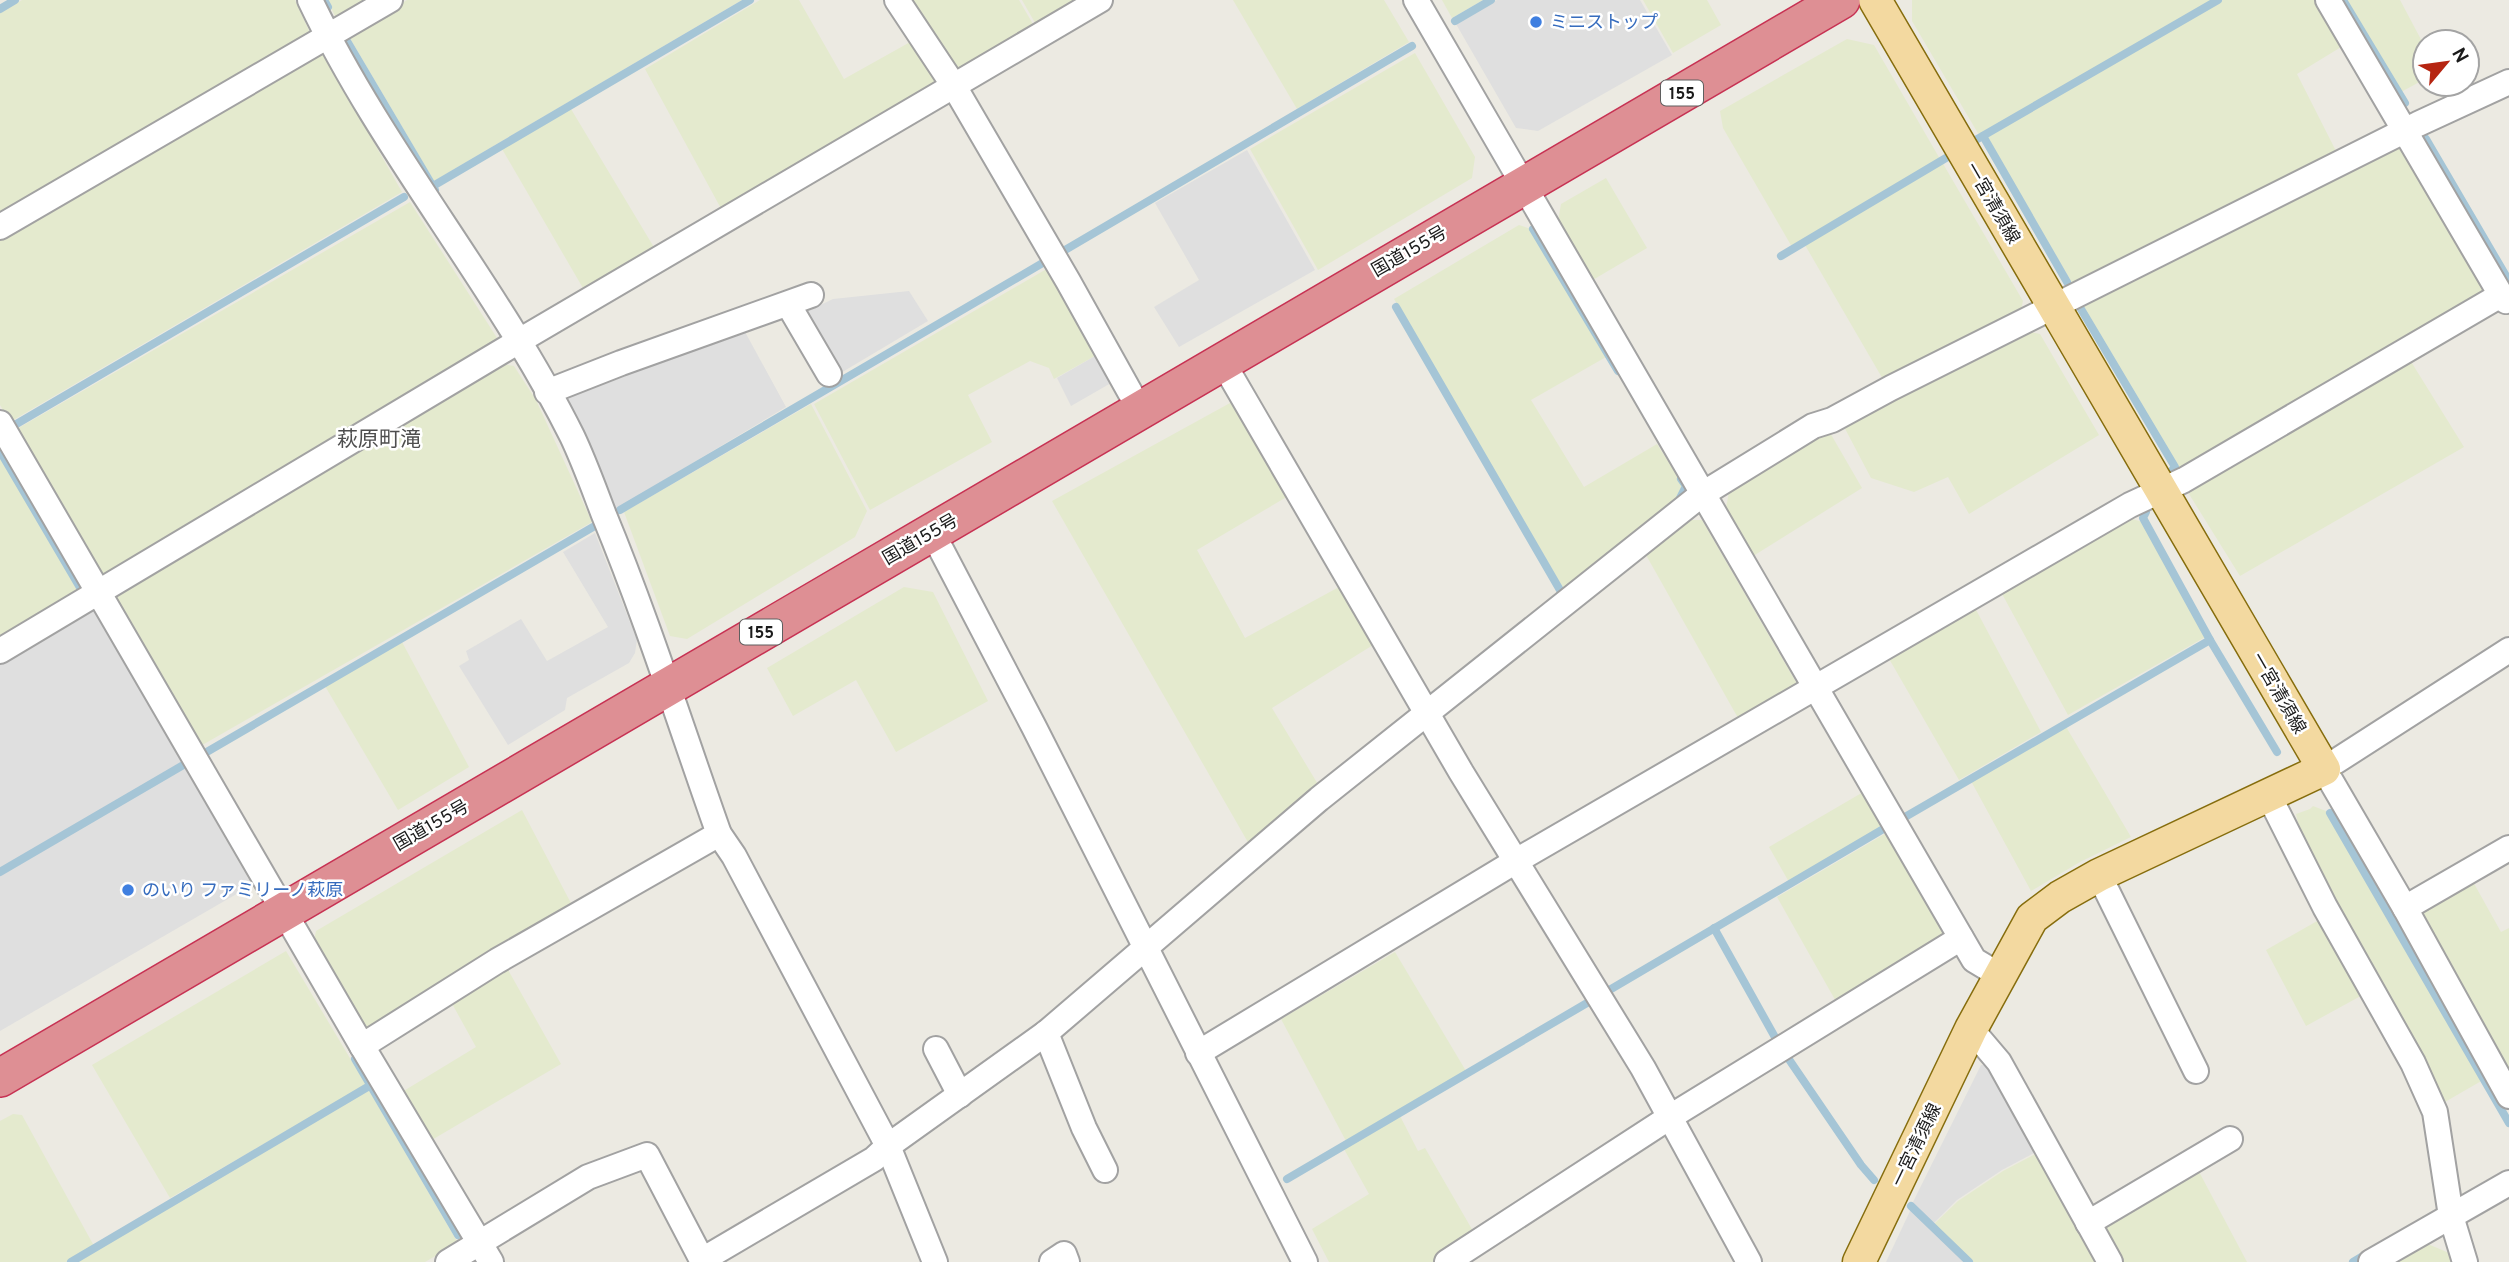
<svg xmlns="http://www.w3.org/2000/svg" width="2509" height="1262" font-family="Overpass,'Noto Sans JP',sans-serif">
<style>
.farmland{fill:#e4eace}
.parking{fill:#dfdfdf}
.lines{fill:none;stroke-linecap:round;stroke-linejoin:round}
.stream{stroke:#a5c5d6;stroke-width:8}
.minor-casing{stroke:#a2a2a2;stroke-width:28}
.major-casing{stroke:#866d0d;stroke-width:35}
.highway-casing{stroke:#c73253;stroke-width:40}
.minor{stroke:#fff;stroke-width:24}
.major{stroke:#f3d9a0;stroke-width:32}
.highway{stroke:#de8f94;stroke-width:37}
.shop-dot{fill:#3f7fe0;stroke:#fff;stroke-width:2.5}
.labels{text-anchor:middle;stroke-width:5;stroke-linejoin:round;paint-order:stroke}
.shield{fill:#fff;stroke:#5f5f5f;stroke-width:2}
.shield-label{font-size:16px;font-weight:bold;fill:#1b1b1b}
.shop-label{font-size:18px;fill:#366cbe;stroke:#fff;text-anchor:start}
.street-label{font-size:18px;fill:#1b1b1b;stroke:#fff}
.quarter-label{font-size:21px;fill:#4e4e4e;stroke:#fff}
</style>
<rect width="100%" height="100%" fill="#eceae2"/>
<g class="farmland">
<path d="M 22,0 L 295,0 L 311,35 L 0,217 L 0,13 Z"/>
<path d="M 327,0 L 372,0 L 337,20 Z"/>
<path d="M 407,0 L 742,0 L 434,181 L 348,35 Z"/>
<path d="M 760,0 L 799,0 L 844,79 L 912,41 L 935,82 L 933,91 L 724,214 L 645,69 Z"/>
<path d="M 911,0 L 1019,0 L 1037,31 L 962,73 L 946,62 Z"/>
<path d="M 1022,0 L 1089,0 L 1038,28 Z"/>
<path d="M 1233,0 L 1384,0 L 1409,42 L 1297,109 Z"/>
<path d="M 1442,0 L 1483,0 L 1452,18 Z"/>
<path d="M 1643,0 L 1707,0 L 1721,25 L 1673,53 Z"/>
<path d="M 1912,0 L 2214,0 L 1979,135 L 1912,21 Z"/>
<path d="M 2223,0 L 2319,0 L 2346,44 L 2297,74 L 2337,153 L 2074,286 L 1985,137 Z"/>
<path d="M 2346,0 L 2400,0 L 2425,47 L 2425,79 L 2401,92 Z"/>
<path d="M 1847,39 L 1874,45 L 1940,159 L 1792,247 L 1723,128 L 1720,111 Z"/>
<path d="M 322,51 L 402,192 L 10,422 L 0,405 L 0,237 Z"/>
<path d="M 1415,53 L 1475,157 L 1472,178 L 1318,270 L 1250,149 Z"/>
<path d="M 571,109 L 658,254 L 587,295 L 502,149 Z"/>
<path d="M 2395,146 L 2405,150 L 2484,285 L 2475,302 L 2180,471 L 2081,303 Z"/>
<path d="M 1942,162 L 2023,301 L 2019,318 L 1884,381 L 1805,245 Z"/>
<path d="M 1606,178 L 1647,248 L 1591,281 L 1558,221 L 1561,204 Z"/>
<path d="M 410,202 L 499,341 L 109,578 L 99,577 L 15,430 Z"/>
<path d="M 1519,225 L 1531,229 L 1606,357 L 1531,400 L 1584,487 L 1657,444 L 1684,486 L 1674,504 L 1566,593 L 1394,299 Z"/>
<path d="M 1050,267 L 1102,352 L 1054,379 L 1049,368 L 1030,361 L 968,395 L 992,442 L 870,510 L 814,404 Z"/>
<path d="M 2026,331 L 2040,334 L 2099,435 L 1969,514 L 1948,477 L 1914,492 L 1871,478 L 1841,421 Z"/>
<path d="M 2410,360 L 2464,447 L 2240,576 L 2189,494 L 2194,483 Z"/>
<path d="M 503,364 L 514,366 L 536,400 L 592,522 L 197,748 L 115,601 L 117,589 Z"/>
<path d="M 1230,403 L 1237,404 L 1290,495 L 1197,550 L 1245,638 L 1339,587 L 1373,645 L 1272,708 L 1322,791 L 1253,851 L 1052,501 Z"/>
<path d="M 811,404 L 867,511 L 855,537 L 687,639 L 670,636 L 624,512 Z"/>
<path d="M 1829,431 L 1862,488 L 1750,558 L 1725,513 L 1729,492 L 1780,457 Z"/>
<path d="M 0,457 L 81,596 L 0,641 Z"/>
<path d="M 2128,518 L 2143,522 L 2207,636 L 2068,715 L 2001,592 Z"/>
<path d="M 1690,520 L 1702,520 L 1800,689 L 1742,725 L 1646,555 Z"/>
<path d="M 904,587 L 933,592 L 988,701 L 896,752 L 856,680 L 793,716 L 767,668 Z"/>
<path d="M 1974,606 L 2041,732 L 1959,780 L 1888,657 Z"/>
<path d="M 402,642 L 469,767 L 398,810 L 325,686 Z"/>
<path d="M 2065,725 L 2131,837 L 2080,862 L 2031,891 L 1971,781 Z"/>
<path d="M 1865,791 L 1885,826 L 1789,882 L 1769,847 Z"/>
<path d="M 2313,806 L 2326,811 L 2483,1080 L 2438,1106 L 2303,848 L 2296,814 L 2310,809 Z"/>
<path d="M 522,810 L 573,907 L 369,1030 L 362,1029 L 313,945 L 316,931 Z"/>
<path d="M 1888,832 L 1946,930 L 1943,938 L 1838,1005 L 1777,897 Z"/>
<path d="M 2472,880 L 2501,932 L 2509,928 L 2509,1081 L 2418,910 Z"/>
<path d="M 2326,916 L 2368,992 L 2306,1026 L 2266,950 Z"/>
<path d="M 286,951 L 366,1085 L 170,1198 L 92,1065 Z"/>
<path d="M 1395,952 L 1466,1071 L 1346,1141 L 1281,1019 Z"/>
<path d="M 507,968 L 561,1064 L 430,1141 L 402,1092 L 476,1047 L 450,1000 Z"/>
<path d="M 369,1090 L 458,1243 L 425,1262 L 72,1262 Z"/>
<path d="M 13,1114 L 22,1115 L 94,1246 L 66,1262 L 0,1262 L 0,1121 Z"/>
<path d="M 1400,1116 L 1418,1151 L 1425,1148 L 1477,1238 L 1440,1262 L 1329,1262 L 1312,1229 L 1369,1194 L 1344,1149 Z"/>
<path d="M 2039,1152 L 2102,1262 L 1973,1262 L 1934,1224 L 1958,1201 L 2003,1171 Z"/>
<path d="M 2197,1168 L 2247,1262 L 2122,1262 L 2100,1224 Z"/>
<path d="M 2423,1242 L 2454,1255 L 2457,1262 L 2387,1262 Z"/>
</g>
<g class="parking">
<path d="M 1497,0 L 1640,0 L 1672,55 L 1538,131 L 1516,128 L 1456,24 Z"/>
<path d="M 1247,150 L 1315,270 L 1179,347 L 1154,307 L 1199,280 L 1155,203 Z"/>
<path d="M 909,291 L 928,321 L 839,374 L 804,313 L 833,299 Z"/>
<path d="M 744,330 L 786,407 L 614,510 L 578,422 L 566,399 Z"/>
<path d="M 1102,352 L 1118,379 L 1071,406 L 1057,378 Z"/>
<path d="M 595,533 L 637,640 L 635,653 L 629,663 L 567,698 L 565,710 L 508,745 L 459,666 L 469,660 L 466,651 L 521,619 L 547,661 L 608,627 L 563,552 Z"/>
<path d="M 88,609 L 94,610 L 252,885 L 0,1031 L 0,661 Z"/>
<path d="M 1981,1065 L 1990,1065 L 2038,1151 L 2002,1170 L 1957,1200 L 1934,1223 L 1912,1204 Z"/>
<path d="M 1911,1209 L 1962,1256 L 1967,1262 L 1886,1262 Z"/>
</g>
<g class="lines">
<g class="stream">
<path d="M 324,0 L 328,7"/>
<path d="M 2343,0 L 2405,103"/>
<path d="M 0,9 L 15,0"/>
<path d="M 1455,21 L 1491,0"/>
<path d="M 344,36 L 435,190"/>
<path d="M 1983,136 L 2067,282"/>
<path d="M 2426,139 L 2509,281"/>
<path d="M 1967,145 L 2218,0"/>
<path d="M 433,186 L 750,0"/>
<path d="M 1533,229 L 1618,371"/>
<path d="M 1060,253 L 1412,46"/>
<path d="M 1781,256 L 1956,152"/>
<path d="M 1396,307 L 1564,597"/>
<path d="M 2081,309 L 2175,467 L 2173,469"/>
<path d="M 13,426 L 404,197"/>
<path d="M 0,451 L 82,591"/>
<path d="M 1677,504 L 1686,486 L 1681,479"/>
<path d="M 620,510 L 1046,261"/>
<path d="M 2146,512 L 2143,518 L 2210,640"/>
<path d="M 205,753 L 593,527"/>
<path d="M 2330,813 L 2509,1123"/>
<path d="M 1905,817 L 2210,640 L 2277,752"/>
<path d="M 0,872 L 185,764"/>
<path d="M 1714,928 L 1776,1039"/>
<path d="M 1606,992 L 1885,828"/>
<path d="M 1788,1058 L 1861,1165 L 1874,1180"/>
<path d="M 355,1059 L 458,1235"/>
<path d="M 1287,1179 L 1587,1003"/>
<path d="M 1911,1206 L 1969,1262"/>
<path d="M 71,1262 L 371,1085"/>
<path d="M 2353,1262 L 2368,1253"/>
</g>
<g class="minor-casing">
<g id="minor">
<path d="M 310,0 C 383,153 496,284 572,436 C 584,461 594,489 604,515 C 647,619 681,727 719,834 L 734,856 L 888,1146 L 935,1262"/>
<path d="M 897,0 L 954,86 L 1068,281 L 1141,412"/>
<path d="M 1416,0 L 1974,960 L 1999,975"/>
<path d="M 2328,0 L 2501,295"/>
<path d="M 0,227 L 390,0"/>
<path d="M 788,304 L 829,374"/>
<path d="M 1222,361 L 1461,772 L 1643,1068 L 1749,1262"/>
<path d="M 547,392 L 621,363 L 811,295"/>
<path d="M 0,423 L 362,1046 L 491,1262"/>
<path d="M 932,532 L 1034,727 L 1305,1262"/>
<path d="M 2509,650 L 2324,769 L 2405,908 L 2509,1096"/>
<path d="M 0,651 L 519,341 L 1100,0"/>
<path d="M 2269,796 L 2325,907 L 2413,1063 L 2435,1112 L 2451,1216 L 2465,1262"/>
<path d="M 2099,875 L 2196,1071"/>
<path d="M 2405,908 L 2509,848"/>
<path d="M 1971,1029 L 1999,1062 L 2110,1262"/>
<path d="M 1046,1033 L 1084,1128 L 1105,1170"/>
<path d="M 362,1046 L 497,961 L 719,834"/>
<path d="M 936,1049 L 960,1095"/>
<path d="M 1198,1053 L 1516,861 L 2130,505 L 2184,480 L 2501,295 L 2506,301 L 2509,300"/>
<path d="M 2088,1223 L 2230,1139"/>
<path d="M 702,1260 L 874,1159 L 888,1146 L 1046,1033 L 1319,799 L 1701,495 L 1813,426 L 1832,420 L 1891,388 L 2418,124 L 2509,82"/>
<path d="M 448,1262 L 588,1177 L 647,1155 L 703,1262"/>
<path d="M 1052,1262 L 1064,1254 L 1067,1262"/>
<path d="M 1447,1262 L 1670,1117 L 1961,938"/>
<path d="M 2371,1262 L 2509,1183"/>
</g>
</g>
<g class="major-casing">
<path id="major" d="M 1859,1262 L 1971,1029 L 2032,918 L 2060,897 L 2099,875 L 2324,769 L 1875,0"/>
</g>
<g class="highway-casing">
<path id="highway" d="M 0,1078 L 1841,0"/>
</g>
<use href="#minor" class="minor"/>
<use href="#major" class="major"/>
<use href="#highway" class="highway"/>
</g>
<g class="shop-dot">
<circle cx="1536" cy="22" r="7"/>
<circle cx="128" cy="890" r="7"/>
</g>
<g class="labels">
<g class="shield">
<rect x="1661" y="80.5" width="42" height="25" rx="5"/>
<rect x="740" y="619.5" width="42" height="25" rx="5"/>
</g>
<g class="shield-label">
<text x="1682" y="99">155</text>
<text x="761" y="638">155</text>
</g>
<g class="shop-label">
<text x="1550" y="28">ミニストップ</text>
<text x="142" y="896">のいり ファミリーノ萩原</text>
</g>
<g class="street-label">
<text transform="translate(1993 203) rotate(60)" y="6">一宮清須線</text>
<text transform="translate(1409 251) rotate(-30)" y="6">国道155号</text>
<text transform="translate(920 539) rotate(-30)" y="6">国道155号</text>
<text transform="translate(2279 693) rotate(60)" y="6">一宮清須線</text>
<text transform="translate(431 825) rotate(-30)" y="6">国道155号</text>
<text transform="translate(1916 1145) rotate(-64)" y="6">一宮清須線</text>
</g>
<g class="quarter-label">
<text x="379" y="446">萩原町滝</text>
</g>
</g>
<g transform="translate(2446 63) rotate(61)"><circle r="33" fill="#ffffff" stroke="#a4a4a4" stroke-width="2"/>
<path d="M0-5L12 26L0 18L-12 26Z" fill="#b62511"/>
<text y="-10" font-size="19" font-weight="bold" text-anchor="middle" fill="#1b1b1b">N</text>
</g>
</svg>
